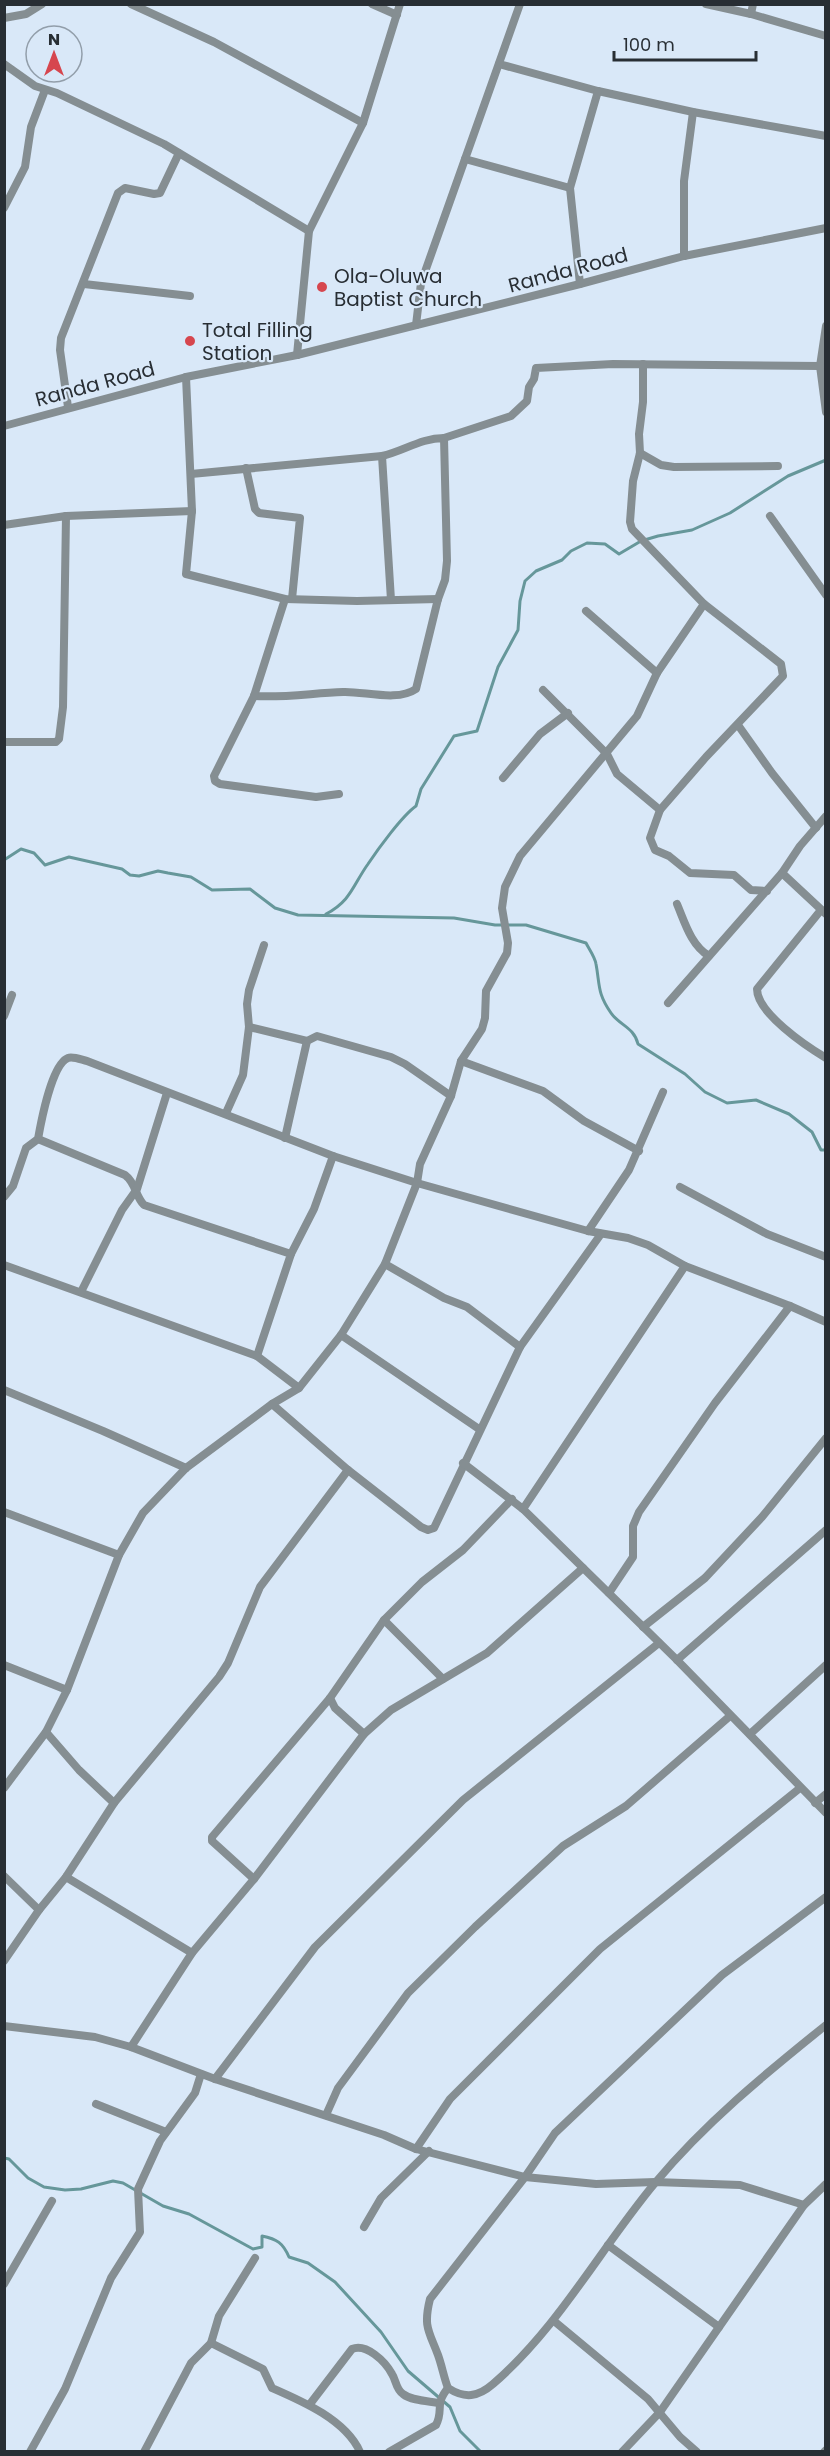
<svg xmlns="http://www.w3.org/2000/svg" width="830" height="2456" font-family="Poppins,sans-serif">
<style>
.lines{fill:none;stroke-linecap:round;stroke-linejoin:round}
.stream{stroke:#66979a;stroke-width:3}
.minor{stroke:#858e92;stroke-width:8}
.poi-dot{fill:#d6464e;stroke:#d9e8f8;stroke-width:2}
.labels{text-anchor:middle;stroke-width:4.5;stroke-linejoin:round;paint-order:stroke}
.street-label{font-size:20px;fill:#282e34;stroke:#d9e8f8}
.poi-label{font-size:20px;fill:#282e34;stroke:#d9e8f8;text-anchor:start}
</style>
<rect width="100%" height="100%" fill="#d9e8f8"/>
<g class="lines">
<g class="stream">
<path d="M 4,860 L 21,849 L 34,853 L 45,865 L 69,857 L 122,869 L 130,875 L 139,876 L 158,871 L 168,873 L 191,877 L 212,890 L 250,889 L 275,908 L 298,915 L 454,918 L 495,925 L 526,925 L 586,943 C 589,949 595,957 596,964 C 600,985 597,993 611,1013 C 619,1025 634,1027 638,1044 L 685,1074 L 705,1092 L 727,1103 L 756,1100 L 789,1114 L 812,1132 L 821,1150 L 826,1150"/>
<path d="M 326,914 C 351,901 353,885 368,864 C 378,849 402,816 416,806 L 421,789 L 454,736 L 477,731 L 498,667 L 518,630 L 520,601 L 525,581 L 536,571 L 562,560 L 571,551 L 587,543 L 605,544 L 619,554 L 641,541 L 658,536 L 692,530 L 730,513 L 788,476 L 826,460"/>
<path d="M 4,2158 L 9,2159 L 28,2178 L 44,2187 L 65,2190 L 81,2189 L 113,2181 L 123,2183 L 163,2206 L 189,2214 L 253,2249 L 262,2247 L 262,2236 C 277,2239 283,2243 289,2257 L 308,2263 L 335,2282 L 381,2332 L 408,2371 L 450,2407 L 460,2431 L 481,2452"/>
</g>
<g class="minor">
<path d="M 131,4 L 214,42 L 363,123"/>
<path d="M 372,4 L 397,15"/>
<path d="M 706,4 L 751,14 L 826,36"/>
<path d="M 751,14 L 753,4"/>
<path d="M 4,18 L 26,14 L 42,4"/>
<path d="M 4,64 L 35,86 L 57,93 L 164,144 L 309,231"/>
<path d="M 499,64 L 598,91 L 693,112 L 826,136"/>
<path d="M 465,159 L 570,188"/>
<path d="M 4,208 L 25,167 L 31,127 L 45,90"/>
<path d="M 684,256 L 684,181 L 693,112"/>
<path d="M 84,284 L 190,296"/>
<path d="M 580,284 L 570,188 L 598,91"/>
<path d="M 416,325 L 421,283 L 520,4"/>
<path d="M 826,326 L 820,366 L 826,412"/>
<path d="M 297,355 L 309,231 L 363,123 L 400,4"/>
<path d="M 186,377 L 192,511 L 186,574 L 285,599 L 357,601 L 438,599"/>
<path d="M 68,407 L 60,350 L 61,338 L 118,193 L 125,188 L 154,194 L 160,193 L 179,153"/>
<path d="M 4,426 L 186,377 L 297,355 L 580,284 L 684,256 L 826,228"/>
<path d="M 444,438 L 511,416 L 527,401 L 529,387 L 534,379 L 536,368 L 613,364 L 820,366"/>
<path d="M 640,453 L 661,465 L 674,467 L 778,466"/>
<path d="M 382,456 L 391,600"/>
<path d="M 246,468 L 255,509 L 259,513 L 300,518 L 292,599"/>
<path d="M 191,474 L 382,456 C 404,451 421,438 444,438 L 447,561 L 445,580 L 438,599 L 416,689 C 397,702 364,691 343,692 C 313,693 284,698 254,696"/>
<path d="M 770,516 L 826,595"/>
<path d="M 4,525 L 66,516 L 192,511"/>
<path d="M 285,599 L 254,696 L 214,776 L 215,781 L 220,784 L 316,797 L 339,794"/>
<path d="M 586,611 L 657,673"/>
<path d="M 543,690 L 607,754 L 617,774 L 660,810 L 706,757 L 783,676 L 781,664 L 704,604 L 632,529 L 630,522 L 633,481 L 640,453 L 639,434 L 643,402 L 643,364"/>
<path d="M 738,725 L 772,773 L 816,828"/>
<path d="M 4,742 L 56,742 L 59,739 L 63,707 L 66,516"/>
<path d="M 503,778 L 540,734 L 568,713"/>
<path d="M 660,810 L 650,838 L 655,850 L 669,856 L 690,873 L 734,875 L 751,890 L 767,891"/>
<path d="M 782,873 L 826,914"/>
<path d="M 677,904 C 685,923 691,945 709,956"/>
<path d="M 821,910 L 757,989 C 757,1013 806,1046 826,1058"/>
<path d="M 668,1003 L 782,873 L 800,846 L 826,816"/>
<path d="M 4,1016 L 12,995"/>
<path d="M 249,1027 L 307,1041"/>
<path d="M 461,1061 L 543,1091 L 584,1121 L 639,1151"/>
<path d="M 226,1113 L 243,1075 L 249,1027 L 247,1004 L 249,990 L 264,945"/>
<path d="M 285,1138 L 307,1041 L 317,1036 L 391,1057 L 405,1064 L 451,1096"/>
<path d="M 38,1139 L 125,1175 C 136,1183 135,1196 144,1205 L 291,1254 L 257,1356"/>
<path d="M 680,1187 L 767,1234 L 826,1257"/>
<path d="M 4,1197 L 13,1186 L 26,1148 L 38,1139 C 41,1122 52,1064 68,1058 C 73,1056 82,1060 87,1061 L 333,1156 L 417,1183 L 588,1231 L 628,1238 L 648,1245 L 685,1266 L 790,1306 L 826,1322"/>
<path d="M 588,1231 L 629,1170 L 663,1092"/>
<path d="M 291,1254 L 314,1209 L 333,1156"/>
<path d="M 385,1264 L 444,1298 L 467,1307 L 520,1347"/>
<path d="M 4,1265 L 257,1356 L 299,1388"/>
<path d="M 81,1292 L 122,1210 L 137,1189 L 167,1093"/>
<path d="M 341,1335 L 479,1429"/>
<path d="M 4,1390 L 103,1431 L 186,1468"/>
<path d="M 272,1404 L 348,1470 L 421,1527 L 428,1530 L 434,1528 L 520,1347 L 601,1234"/>
<path d="M 463,1463 L 523,1509 L 677,1660 L 826,1813"/>
<path d="M 523,1509 L 685,1266"/>
<path d="M 4,1512 L 119,1555"/>
<path d="M 609,1593 L 633,1557 L 633,1526 L 639,1512 L 715,1403 L 790,1306"/>
<path d="M 384,1620 L 443,1679"/>
<path d="M 643,1627 L 705,1578 L 762,1517 L 826,1438"/>
<path d="M 677,1660 L 826,1530"/>
<path d="M 4,1665 L 67,1690"/>
<path d="M 330,1698 L 335,1708 L 364,1734"/>
<path d="M 46,1732 L 79,1770 L 114,1803"/>
<path d="M 750,1734 L 826,1665"/>
<path d="M 4,1788 L 46,1732 L 67,1690 L 119,1555 L 143,1513 L 186,1468 L 272,1404 L 299,1388 L 341,1335 L 385,1264 L 417,1183 L 420,1164 L 451,1096 L 461,1061 L 482,1029 L 485,1018 L 486,991 L 507,953 L 508,943 L 502,908 L 505,887 L 520,856 L 637,716 L 657,673 L 704,604"/>
<path d="M 815,1803 L 826,1794"/>
<path d="M 4,1876 L 39,1910"/>
<path d="M 66,1877 L 192,1953"/>
<path d="M 254,1879 L 212,1841 L 212,1837 L 330,1698 L 384,1620 L 422,1582 L 463,1550 L 512,1499"/>
<path d="M 826,1897 L 722,1975 L 555,2133 L 525,2177 L 430,2299 C 423,2327 429,2331 438,2355 C 442,2366 444,2378 448,2388 C 465,2399 478,2397 493,2384 C 559,2327 600,2249 655,2183 C 705,2123 765,2074 826,2025"/>
<path d="M 4,1961 L 39,1910 L 66,1877 L 114,1803 L 219,1677 L 228,1663 L 260,1587 L 348,1470"/>
<path d="M 4,2026 L 95,2037 L 131,2047 L 215,2079 L 384,2135 L 416,2149 L 525,2177 L 596,2184 L 655,2182 L 740,2185 L 804,2205"/>
<path d="M 131,2047 L 192,1953 L 254,1879 L 364,1734 L 391,1710 L 487,1653 L 583,1568"/>
<path d="M 215,2079 L 315,1947 L 463,1800 L 659,1643"/>
<path d="M 96,2104 L 166,2132"/>
<path d="M 326,2115 L 338,2088 L 408,1993 L 475,1927 L 563,1846 L 626,1806 L 730,1716"/>
<path d="M 416,2149 L 450,2099 L 600,1949 L 800,1788"/>
<path d="M 364,2227 L 381,2198 L 429,2151"/>
<path d="M 608,2245 L 719,2327"/>
<path d="M 4,2284 L 52,2201"/>
<path d="M 554,2321 L 648,2399 L 680,2437 L 697,2452"/>
<path d="M 211,2343 L 263,2369 L 272,2388 C 302,2401 346,2420 360,2452"/>
<path d="M 310,2404 L 352,2349 C 366,2343 385,2361 392,2374 C 396,2380 396,2390 403,2394 C 412,2401 428,2401 439,2403"/>
<path d="M 30,2452 L 65,2389 L 111,2278 L 140,2232 L 138,2189 L 160,2141 L 195,2093 L 201,2074"/>
<path d="M 144,2452 L 191,2363 L 211,2343 L 219,2316 L 255,2258"/>
<path d="M 389,2452 L 436,2425 C 444,2410 434,2405 448,2388"/>
<path d="M 622,2452 L 660,2412 L 804,2205 L 826,2184"/>
<path d="M 824,2452 L 826,2450"/>
</g>
</g>
<g class="poi-dot">
<circle cx="322" cy="287" r="6"/>
<circle cx="190" cy="341" r="6"/>
</g>
<g class="labels">
<g class="street-label">
<text transform="translate(568 270) rotate(-15)" y="7">Randa Road</text>
<text transform="translate(95 384) rotate(-15)" y="7">Randa Road</text>
</g>
<g class="poi-label">
<text x="334" y="283">Ola-Oluwa<tspan x="334" dy="23">Baptist Church</tspan></text>
<text x="202" y="337">Total Filling<tspan x="202" dy="23">Station</tspan></text>
</g>
</g>
<rect width="830" height="2456" fill="none" stroke="#282e34" stroke-width="12"/>
<g transform="translate(54 54)"><circle r="28" fill="#d9e8f8" stroke="#929eaa" stroke-width="1.5"/>
<path d="M0-4.5L10 22L0 15L-10 22Z" fill="#d6464e"/>
<text y="-9" font-size="16" font-weight="bold" text-anchor="middle" fill="#282e34">N</text>
</g>
<path d="M614 51v9h142v-9" fill="none" stroke="#282e34" stroke-width="3"/>
<text x="623" y="51" font-size="18" fill="#282e34" stroke="#d9e8f8" stroke-width="4.5" paint-order="stroke">100 m</text>
</svg>
